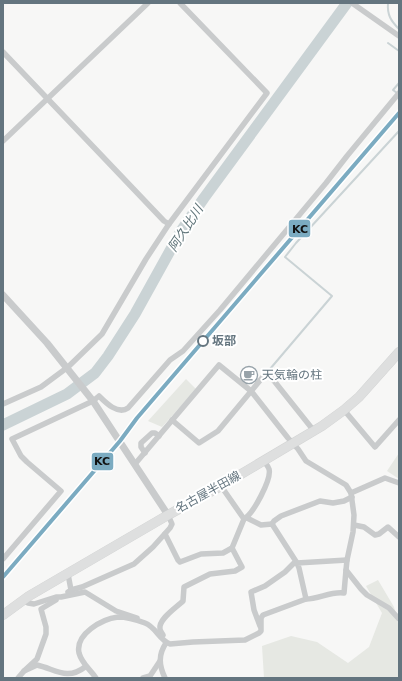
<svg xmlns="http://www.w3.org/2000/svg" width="402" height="681" font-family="'DejaVu Sans','Noto Sans JP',sans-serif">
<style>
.green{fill:#e6e8e3}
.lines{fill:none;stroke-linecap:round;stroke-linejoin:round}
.stream{stroke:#cad3d5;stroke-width:2}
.river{stroke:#cad3d5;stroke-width:11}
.primary-casing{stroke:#d3d4d4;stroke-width:10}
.minor{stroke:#c9cbcc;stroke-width:5.5}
.tertiary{stroke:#c9cbcc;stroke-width:7}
.primary{stroke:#dedfdf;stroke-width:9}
.rail-1-casing{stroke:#fff;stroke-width:7}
.rail-1{stroke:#7babc1;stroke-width:4}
.stop-dot{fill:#fff;stroke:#64757f;stroke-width:2}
.labels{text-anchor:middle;stroke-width:4;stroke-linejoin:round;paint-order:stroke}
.stop-label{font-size:12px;font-weight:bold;fill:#64757f;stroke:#fff;text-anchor:start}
.poi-label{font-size:12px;fill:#64757f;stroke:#fff;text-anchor:start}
.street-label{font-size:12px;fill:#64757f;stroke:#fff}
.water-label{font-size:13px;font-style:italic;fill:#5f7479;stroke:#fff}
.line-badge{stroke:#fff;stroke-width:1.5}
.pale-badge-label{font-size:11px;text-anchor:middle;font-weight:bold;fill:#111}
</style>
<rect width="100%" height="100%" fill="#f7f7f6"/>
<g class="green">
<path d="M 186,379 L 196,389 L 162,427 L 148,421 Z"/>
<path d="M 399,453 L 399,479 L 387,471 Z"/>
<path d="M 378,580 L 394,607 L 399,627 L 399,678 L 264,678 L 262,646 L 291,636 L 317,642 L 348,663 L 369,647 L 382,613 L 366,586 Z"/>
</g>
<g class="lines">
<g class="stream">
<path d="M 388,3 C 387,15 391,21 399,29"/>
<path d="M 388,43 L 399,51"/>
<path d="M 397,93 L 393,90 L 399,83"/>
<path d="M 270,369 L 332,296 L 285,257 L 296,243 L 399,131"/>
</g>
<path class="river" d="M 3,425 L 67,394 L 95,373 L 108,356 L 135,314 L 181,231 L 204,198 L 347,3"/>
<g class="primary-casing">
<path id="primary" d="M 3,615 L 29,596 L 168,515 L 221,486 L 322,426 L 344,410 L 359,397 L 399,352"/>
</g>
<g class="minor">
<path d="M 352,3 L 399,36"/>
<path d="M 3,52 L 164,221 L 169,224"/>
<path d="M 3,141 L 148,3"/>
<path d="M 3,404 L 41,387 L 68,367 L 102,334 L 146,259 L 169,224 L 267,93 L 180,3"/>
<path d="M 344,410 L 375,447 L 399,420"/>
<path d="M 172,420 L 199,443 L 218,431 L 267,372 L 314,431"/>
<path d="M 145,453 L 141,447 L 141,443 L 152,433 L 155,433 L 159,436"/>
<path d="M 135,464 L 219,365 L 251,391 L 288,438 L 298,449 L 306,461 L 346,485 L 351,493 L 354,515 L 353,532 L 347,560 L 346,570 L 361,589 L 367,595 L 389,608 L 399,619"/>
<path d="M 351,493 L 385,478 L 399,483"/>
<path d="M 247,518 L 261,525 L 272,524 L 297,563 L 294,563 L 285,572 L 265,586 L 251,592 L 254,610 L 260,626"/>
<path d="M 244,519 C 253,514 272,479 269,469 C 268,466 265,463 264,461"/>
<path d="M 272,524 L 274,521 L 281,516 L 320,501 L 333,503 L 344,501 L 352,497"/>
<path d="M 354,525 L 364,527 L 375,535 L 379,534 L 388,527 L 399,537"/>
<path d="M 165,534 L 178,560 L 180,562 L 201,554 L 223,553 L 232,548 L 244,519 L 221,486"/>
<path d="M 3,559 L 61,491 L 27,462 L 21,456 L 12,439 L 93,401 L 99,396 C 106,403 118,415 128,408 L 170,360 L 183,351 L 220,310 L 326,183 L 347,156 L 399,93"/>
<path d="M 68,574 L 71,590 L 68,592"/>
<path d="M 71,590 L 82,587 L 134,564 L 153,547 L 170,528 L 172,524 L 168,515"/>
<path d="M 306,599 C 319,599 331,591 344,593 L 346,570"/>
<path d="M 24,600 L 28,603 L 34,604 L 56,597 L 61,597 L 85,592 L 116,611 L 137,618"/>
<path d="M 163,635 C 162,633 160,631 160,629 C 158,619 177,607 183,601 L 184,587 L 210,574 L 235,571 L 242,567 L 232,548"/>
<path d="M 24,671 L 37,659 L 46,634 L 46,627 L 41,609 L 56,600"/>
<path d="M 18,678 L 24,671 L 37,665 C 55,669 67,681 85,667"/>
<path d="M 96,678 C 90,669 82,664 79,653 C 75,634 102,619 118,617 C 126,617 137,620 145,623 C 156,627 159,640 170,644 L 193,642 L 245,640 L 259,633 L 261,631 L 261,618 L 263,615 L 306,599 L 299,568 L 297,563 L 347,560"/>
<path d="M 143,678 L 150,676 L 160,661"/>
<path d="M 165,678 C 159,665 158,655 166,643"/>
</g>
<path class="tertiary" d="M 3,295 L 47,343 L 93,401 L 168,515"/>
<use href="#primary" class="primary"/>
<g class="rail-1-casing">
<path id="rail-1" d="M 3,577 L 120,441 L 137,418 L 399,113"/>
</g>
<use href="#rail-1" class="rail-1"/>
</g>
<defs>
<g id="cafe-ring" transform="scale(0.9)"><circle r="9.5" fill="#fff" stroke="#97a2a9" stroke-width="1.5"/><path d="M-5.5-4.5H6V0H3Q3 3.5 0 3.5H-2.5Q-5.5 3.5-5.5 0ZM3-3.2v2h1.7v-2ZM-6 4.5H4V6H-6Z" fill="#97a2a9"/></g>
</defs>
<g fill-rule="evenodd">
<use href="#cafe-ring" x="249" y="375"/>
</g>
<circle class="stop-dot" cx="203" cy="341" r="5"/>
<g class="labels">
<g class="stop-label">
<text x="212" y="345">坂部</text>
</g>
<g class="poi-label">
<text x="262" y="379">天気輪の柱</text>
</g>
<g class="street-label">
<text transform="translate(208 492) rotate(-29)" y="4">名古屋半田線</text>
</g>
<g class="water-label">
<text transform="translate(185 228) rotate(-57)" y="5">阿久比川</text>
</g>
</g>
<g class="line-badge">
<rect x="288" y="219" width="23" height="19" rx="4" fill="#7babc1"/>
<rect x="91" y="452" width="23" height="19" rx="4" fill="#7babc1"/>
</g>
<g class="pale-badge-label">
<text x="300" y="233">KC</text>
<text x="102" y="465">KC</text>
</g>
<rect width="402" height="681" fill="none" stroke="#64757f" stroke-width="8"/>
</svg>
